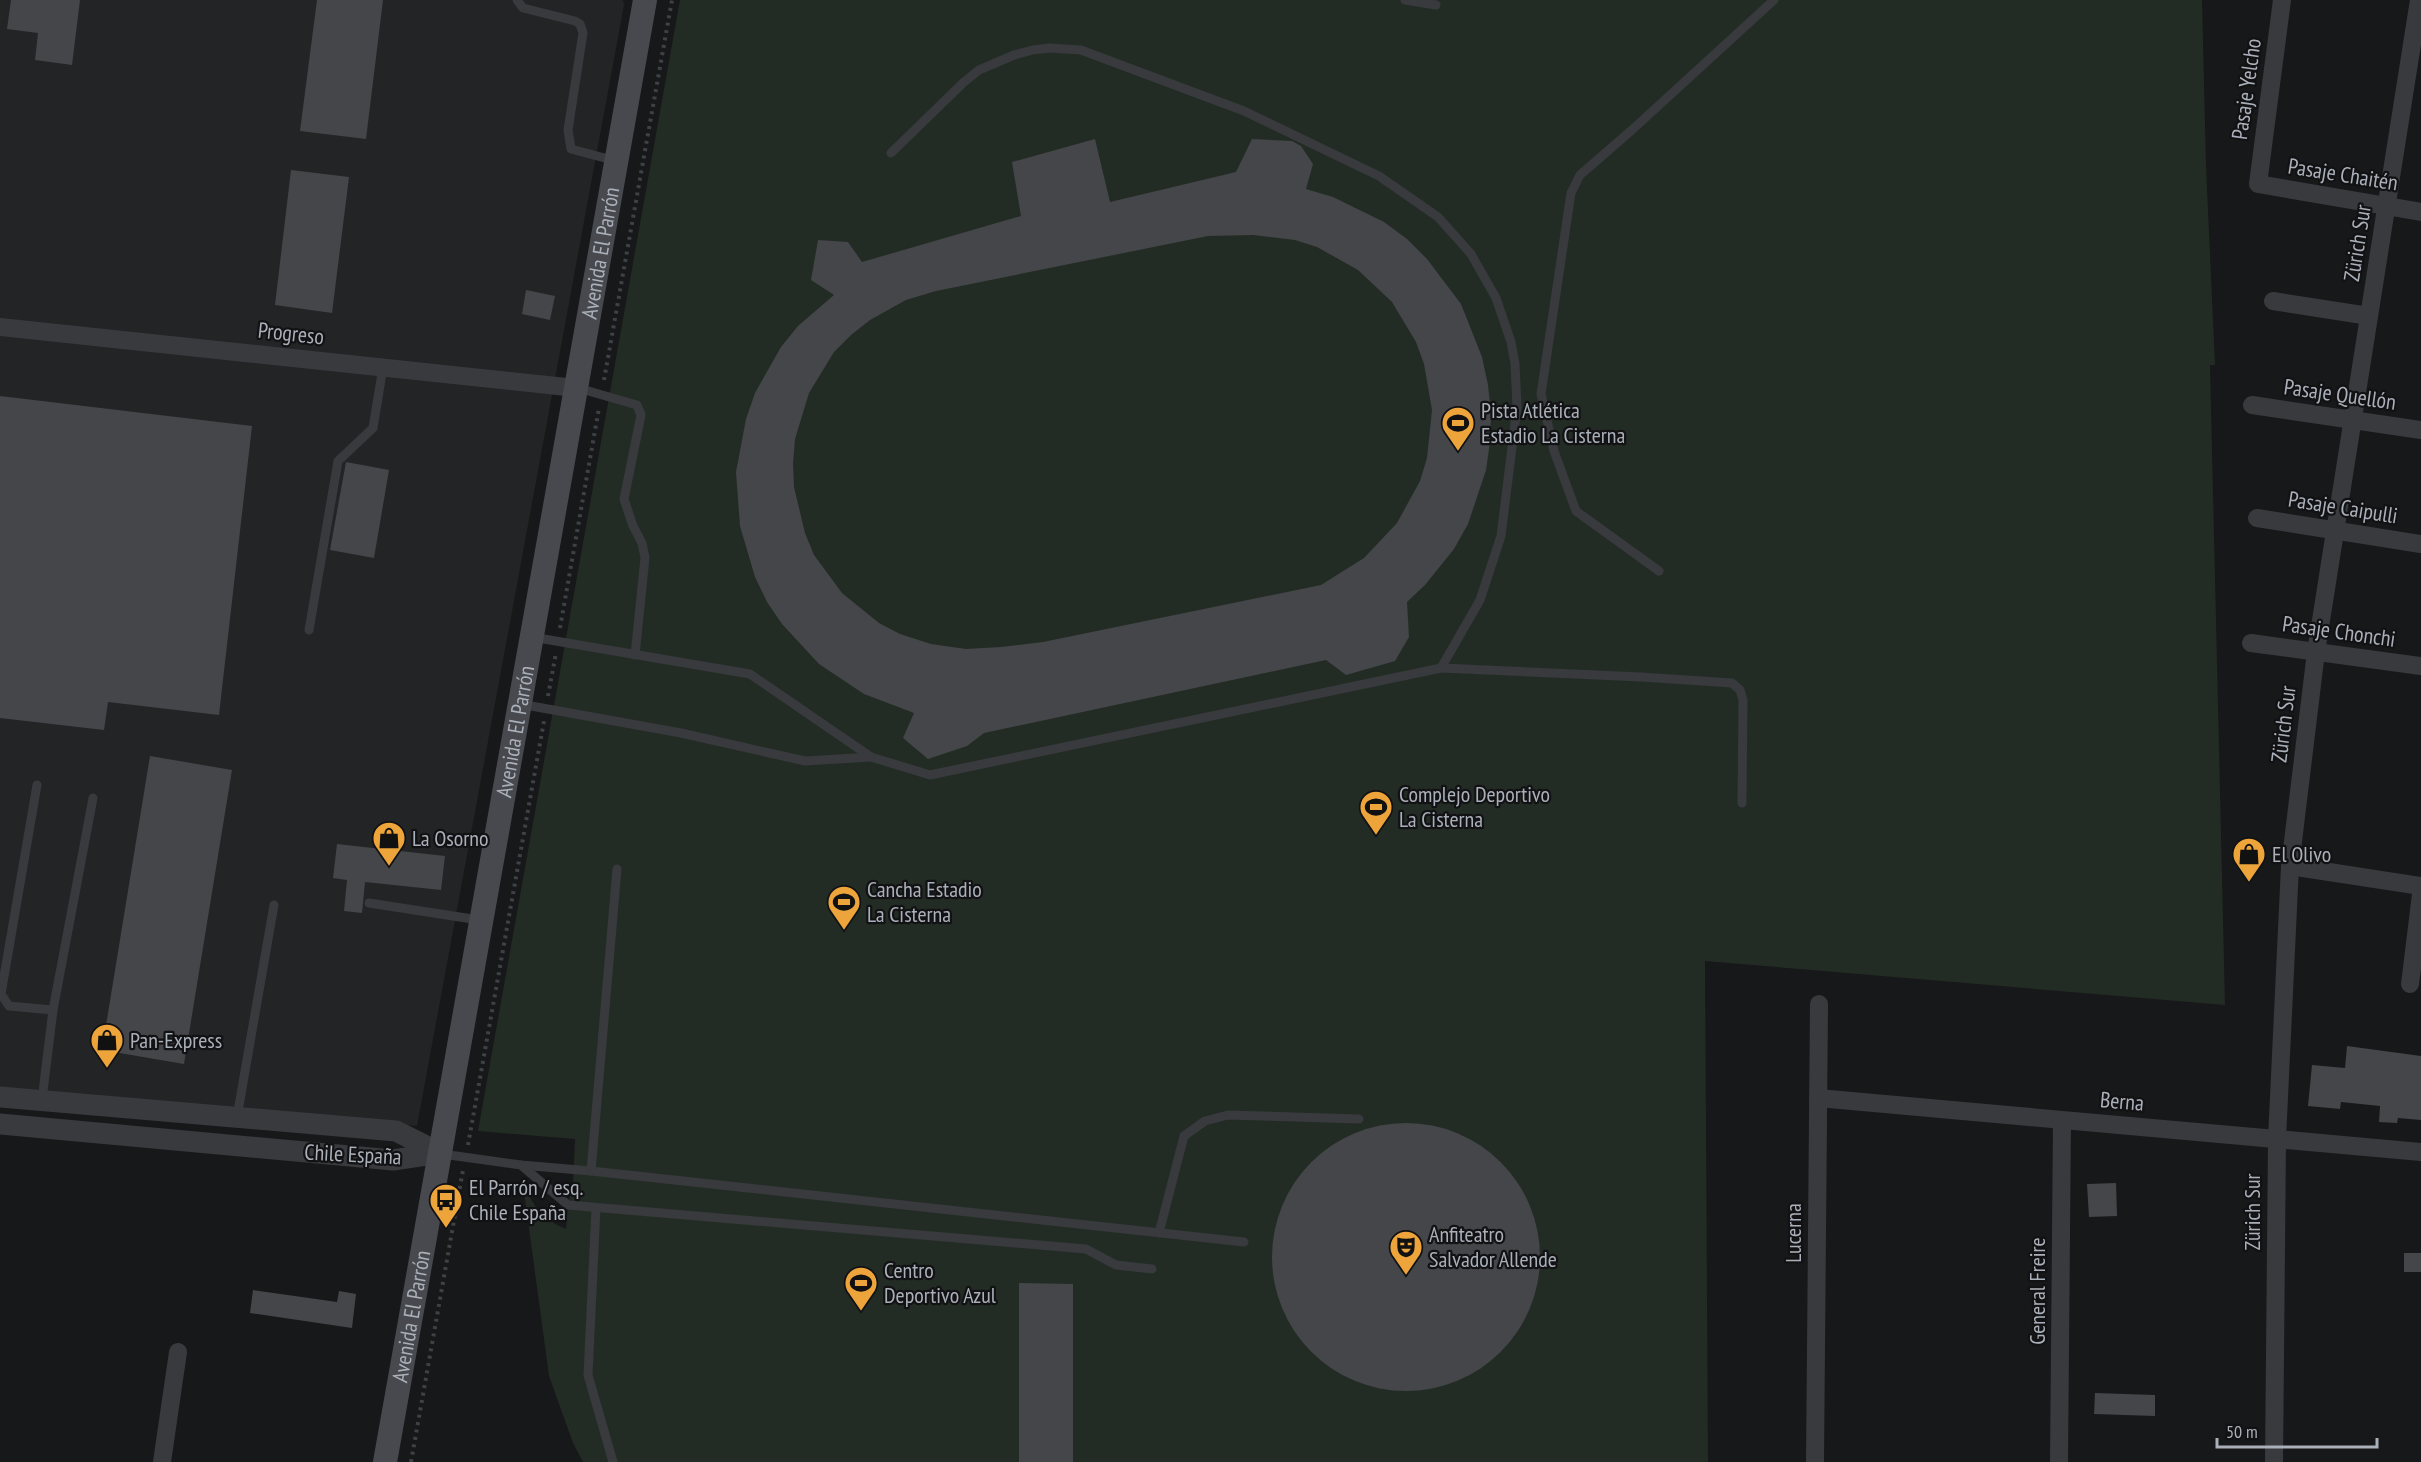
<svg xmlns="http://www.w3.org/2000/svg" width="2421" height="1462" font-family="'PT Sans Narrow',sans-serif">
<style>
.built{fill:#232426}
.green{fill:#232c24}
.building{fill:#444649;fill-rule:evenodd}
.lines{fill:none;stroke-linecap:round;stroke-linejoin:round}
.path{stroke:#3e4145;stroke-width:4;stroke-dasharray:3 4.5;stroke-linecap:butt}
.service{stroke:#383a3e;stroke-width:9}
.minor{stroke:#383a3e;stroke-width:18}
.tertiary{stroke:#383a3e;stroke-width:21}
.secondary{stroke:#47494e;stroke-width:24}
.labels{text-anchor:middle;stroke-width:4.5;stroke-linejoin:round;paint-order:stroke}
.street-label{font-size:22px;fill:#aab0b9;stroke:#121214}
.poi-label{font-size:22px;fill:#aab0b9;stroke:#121214;text-anchor:start}
</style>
<rect width="100%" height="100%" fill="#171819"/>
<path class="built" d="M 0,0 L 623,0 L 624,5 L 417,1126 L 0,1088 Z"/>
<path class="green" d="M 680,0 L 2202,0 L 2206,166 L 2215,365 L 2210,365 L 2225,1005 L 1705,961 L 1708,1462 L 583,1462 L 573,1443 L 549,1376 L 523,1184 C 536,1209 539,1217 566,1229 L 568,1205 L 573,1183 L 575,1139 L 478,1131 Z"/>
<g class="building">
<path d="M 11,0 L 80,0 L 72,65 L 35,60 L 38,33 L 7,29 Z"/>
<path d="M 317,0 L 383,0 L 366,139 L 300,131 Z"/>
<path d="M 1095,139 L 1110,202 L 1236,172 L 1252,139 L 1292,141 L 1301,146 L 1313,164 L 1306,189 L 1333,197 L 1384,222 L 1407,239 L 1427,259 L 1461,304 L 1482,357 L 1488,385 L 1491,413 L 1490,442 L 1486,470 L 1468,524 L 1454,549 L 1425,585 L 1407,602 L 1409,637 L 1395,661 L 1346,675 L 1326,660 L 984,733 L 967,746 L 928,759 L 903,738 L 914,713 L 864,694 L 819,664 L 782,624 L 767,602 L 755,577 L 740,526 L 736,472 L 746,419 L 755,393 L 781,347 L 798,326 L 834,295 L 811,280 L 818,240 L 848,242 L 862,262 L 1021,216 L 1012,162 ZM 1253,235 L 1295,240 L 1317,247 L 1358,270 L 1392,302 L 1416,342 L 1424,364 L 1432,410 L 1427,458 L 1420,481 L 1397,523 L 1364,558 L 1321,585 L 1043,642 L 1001,647 L 966,649 L 931,644 L 900,634 L 879,623 L 842,593 L 814,555 L 805,533 L 794,487 L 793,463 L 795,439 L 809,393 L 834,352 L 851,335 L 870,320 L 906,300 L 936,291 L 1208,236 Z"/>
<path d="M 291,170 L 349,177 L 332,313 L 275,305 Z"/>
<path d="M 526,290 L 555,296 L 550,320 L 522,314 Z"/>
<path d="M 0,396 L 252,426 L 219,715 L 108,702 L 104,730 L 0,718 Z"/>
<path d="M 346,462 L 389,470 L 374,558 L 330,550 Z"/>
<path d="M 150,756 L 232,770 L 184,1064 L 102,1050 Z"/>
<path d="M 337,844 L 445,856 L 441,890 L 365,882 L 362,913 L 344,911 L 347,880 L 333,878 Z"/>
<path d="M 2347,1046 L 2421,1056 L 2421,1120 L 2398,1118 L 2397,1123 L 2379,1122 L 2380,1106 L 2341,1102 L 2340,1109 L 2308,1106 L 2312,1065 L 2345,1068 Z"/>
<circle cx="1406" cy="1257" r="134"/>
<path d="M 2116,1183 L 2117,1216 L 2089,1217 L 2087,1184 Z"/>
<rect x="2404" y="1253" width="17" height="19"/>
<path d="M 1019,1283 L 1073,1284 L 1073,1462 L 1019,1462 Z"/>
<path d="M 253,1290 L 337,1302 L 339,1291 L 356,1294 L 352,1328 L 250,1313 Z"/>
<path d="M 2095,1393 L 2155,1395 L 2155,1416 L 2094,1414 Z"/>
</g>
<g class="lines">
<g class="path">
<path d="M 604,380 L 672,0"/>
<path d="M 560,628 L 599,408"/>
<path d="M 548,696 L 556,653"/>
<path d="M 468,1145 L 544,721"/>
<path d="M 411,1462 L 463,1170"/>
</g>
<g class="service">
<path d="M 517,0 L 523,8 L 575,21 L 580,24 L 583,33 L 568,130 L 571,149 L 616,161"/>
<path d="M 1405,0 L 1436,5"/>
<path d="M 578,388 L 637,405 L 641,415 L 624,499 L 633,526 L 642,543 L 645,558 L 635,655"/>
<path d="M 1659,571 L 1576,511 L 1554,451 L 1541,394 L 1571,193 L 1580,175 L 1633,129 L 1774,0"/>
<path d="M 309,630 L 338,461 L 373,428 L 383,367"/>
<path d="M 532,637 L 750,674 L 871,757 L 930,775 L 1441,668 L 1480,600 L 1501,536 L 1517,407 L 1515,364 L 1511,342 L 1496,298 L 1471,254 L 1438,217 L 1379,176 L 1244,111 L 1081,50 L 1049,48 L 1033,50 L 1014,55 L 979,70 L 964,82 L 891,153"/>
<path d="M 1441,668 L 1641,677 L 1732,683 L 1740,690 L 1743,700 L 1742,803"/>
<path d="M 520,704 L 681,733 L 805,761 L 871,757"/>
<path d="M 37,785 L 1,994 L 9,1006 L 53,1010"/>
<path d="M 369,903 L 479,920"/>
<path d="M 42,1100 L 53,1010 L 93,798"/>
<path d="M 237,1117 L 274,905"/>
<path d="M 442,1154 L 521,1165 L 591,1171 L 1244,1242"/>
<path d="M 521,1165 L 568,1205 L 1086,1249 L 1116,1265 L 1152,1269"/>
<path d="M 591,1171 L 617,869"/>
<path d="M 596,1208 L 588,1375 L 613,1462"/>
<path d="M 1159,1233 L 1184,1136 L 1205,1121 L 1228,1115 L 1359,1119"/>
</g>
<g class="minor">
<path d="M 2282,0 L 2258,184 L 2421,212"/>
<path d="M 2273,301 L 2369,316"/>
<path d="M 0,327 L 576,388"/>
<path d="M 2252,405 L 2421,430"/>
<path d="M 2257,518 L 2421,544"/>
<path d="M 2251,643 L 2421,666"/>
<path d="M 2290,866 L 2421,886"/>
<path d="M 2410,984 L 2421,894"/>
<path d="M 1818,1098 L 2421,1152"/>
<path d="M 162,1462 L 178,1352"/>
<path d="M 1815,1462 L 1819,1004"/>
<path d="M 2059,1462 L 2062,1120"/>
<path d="M 2274,1462 L 2277,1139 L 2290,866 L 2316,652 L 2419,0"/>
</g>
<g class="tertiary">
<path d="M 0,1097 L 396,1131 L 440,1153"/>
<path d="M 0,1124 L 393,1160 L 440,1153"/>
</g>
<path class="secondary" id="s1" d="M 385,1462 L 645,0"/>
</g>
<defs>
<g id="stadium-pin" transform="scale(1.725)"><path d="M0 17L-7.5 6A9.5 9.5 0 1 1 7.5 6Z" fill="#eda43b" stroke="#121214"/><path d="M0-5a6.5 5 0 1 0 0 10a6.5 5 0 1 0 0-10ZM-3.5-1.8h7v3.6h-7Z" fill="#111"/></g>
<g id="shop-pin" transform="scale(1.725)"><path d="M0 17L-7.5 6A9.5 9.5 0 1 1 7.5 6Z" fill="#eda43b" stroke="#121214"/><path d="M-5-2.5h2.3a2.7 3.5 0 0 1 5.4 0H5L5.5 6h-11ZM-1.5-2.5h3a1.5 2.3 0 0 0-3 0Z" fill="#111"/></g>
<g id="bus-pin" transform="scale(1.725)"><path d="M0 17L-7.5 6A9.5 9.5 0 1 1 7.5 6Z" fill="#eda43b" stroke="#121214"/><path d="M-5-6H5V4H4V6H2V4H-2V6H-4V4H-5ZM-3.5-4V0h7V-4ZM-3.5 1.2v1.5H-2V1.2ZM2 1.2v1.5H3.5V1.2Z" fill="#111"/></g>
<g id="theatre-pin" transform="scale(1.725)"><path d="M0 17L-7.5 6A9.5 9.5 0 1 1 7.5 6Z" fill="#eda43b" stroke="#121214"/><path d="M-5-5.5Q0-4 5-5.5V0Q5 5 0 6Q-5 5-5 0ZM-3.3-2.5H-1v1.5H-3.3ZM1-2.5H3.3v1.5H1ZM-2.8 1Q0 5.5 2.8 1Z" fill="#111"/></g>
</defs>
<g fill-rule="evenodd">
<use href="#stadium-pin" x="1458" y="423"/>
<use href="#stadium-pin" x="1376" y="807"/>
<use href="#shop-pin" x="389" y="838"/>
<use href="#shop-pin" x="2249" y="854"/>
<use href="#stadium-pin" x="844" y="902"/>
<use href="#shop-pin" x="107" y="1040"/>
<use href="#bus-pin" x="446" y="1200"/>
<use href="#theatre-pin" x="1406" y="1247"/>
<use href="#stadium-pin" x="861" y="1283"/>
</g>
<g class="labels">
<g class="street-label">
<text transform="translate(2246 89) rotate(-82)" y="8">Pasaje Yelcho</text>
<text transform="translate(2343 174) rotate(9)" y="8">Pasaje Chaitén</text>
<text transform="translate(2357 243) rotate(-81)" y="8">Zürich Sur</text>
<text dy="8" stroke="none"><textPath href="#s1" startOffset="1228">Avenida El Parrón</textPath></text>
<text transform="translate(291 333) rotate(6)" y="8">Progreso</text>
<text transform="translate(2340 394) rotate(8)" y="8">Pasaje Quellón</text>
<text transform="translate(2343 507) rotate(9)" y="8">Pasaje Caipulli</text>
<text transform="translate(2339 631) rotate(8)" y="8">Pasaje Chonchi</text>
<text transform="translate(2283 724) rotate(-83)" y="8">Zürich Sur</text>
<text dy="8" stroke="none"><textPath href="#s1" startOffset="742">Avenida El Parrón</textPath></text>
<text transform="translate(2122 1101) rotate(5)" y="8">Berna</text>
<text transform="translate(353 1154) rotate(3)" y="8">Chile España</text>
<text transform="translate(2252 1212) rotate(-90)" y="8">Zürich Sur</text>
<text transform="translate(1793 1233) rotate(-90)" y="8">Lucerna</text>
<text transform="translate(2037 1291) rotate(-90)" y="8">General Freire</text>
<text dy="8" stroke="none"><textPath href="#s1" startOffset="148">Avenida El Parrón</textPath></text>
</g>
<g class="poi-label">
<text x="1481" y="418">Pista Atlética<tspan x="1481" dy="25">Estadio La Cisterna</tspan></text>
<text x="1399" y="802">Complejo Deportivo<tspan x="1399" dy="25">La Cisterna</tspan></text>
<text x="412" y="846">La Osorno</text>
<text x="2272" y="862">El Olivo</text>
<text x="867" y="897">Cancha Estadio<tspan x="867" dy="25">La Cisterna</tspan></text>
<text x="130" y="1048">Pan-Express</text>
<text x="469" y="1195">El Parrón / esq.<tspan x="469" dy="25">Chile España</tspan></text>
<text x="1429" y="1242">Anfiteatro<tspan x="1429" dy="25">Salvador Allende</tspan></text>
<text x="884" y="1278">Centro<tspan x="884" dy="25">Deportivo Azul</tspan></text>
</g>
</g>
<path d="M2217 1438v9h160v-9" fill="none" stroke="#aab0b9" stroke-width="3"/>
<text x="2226" y="1438" font-size="18" fill="#aab0b9" stroke="#121214" stroke-width="4.5" paint-order="stroke">50 m</text>
</svg>
